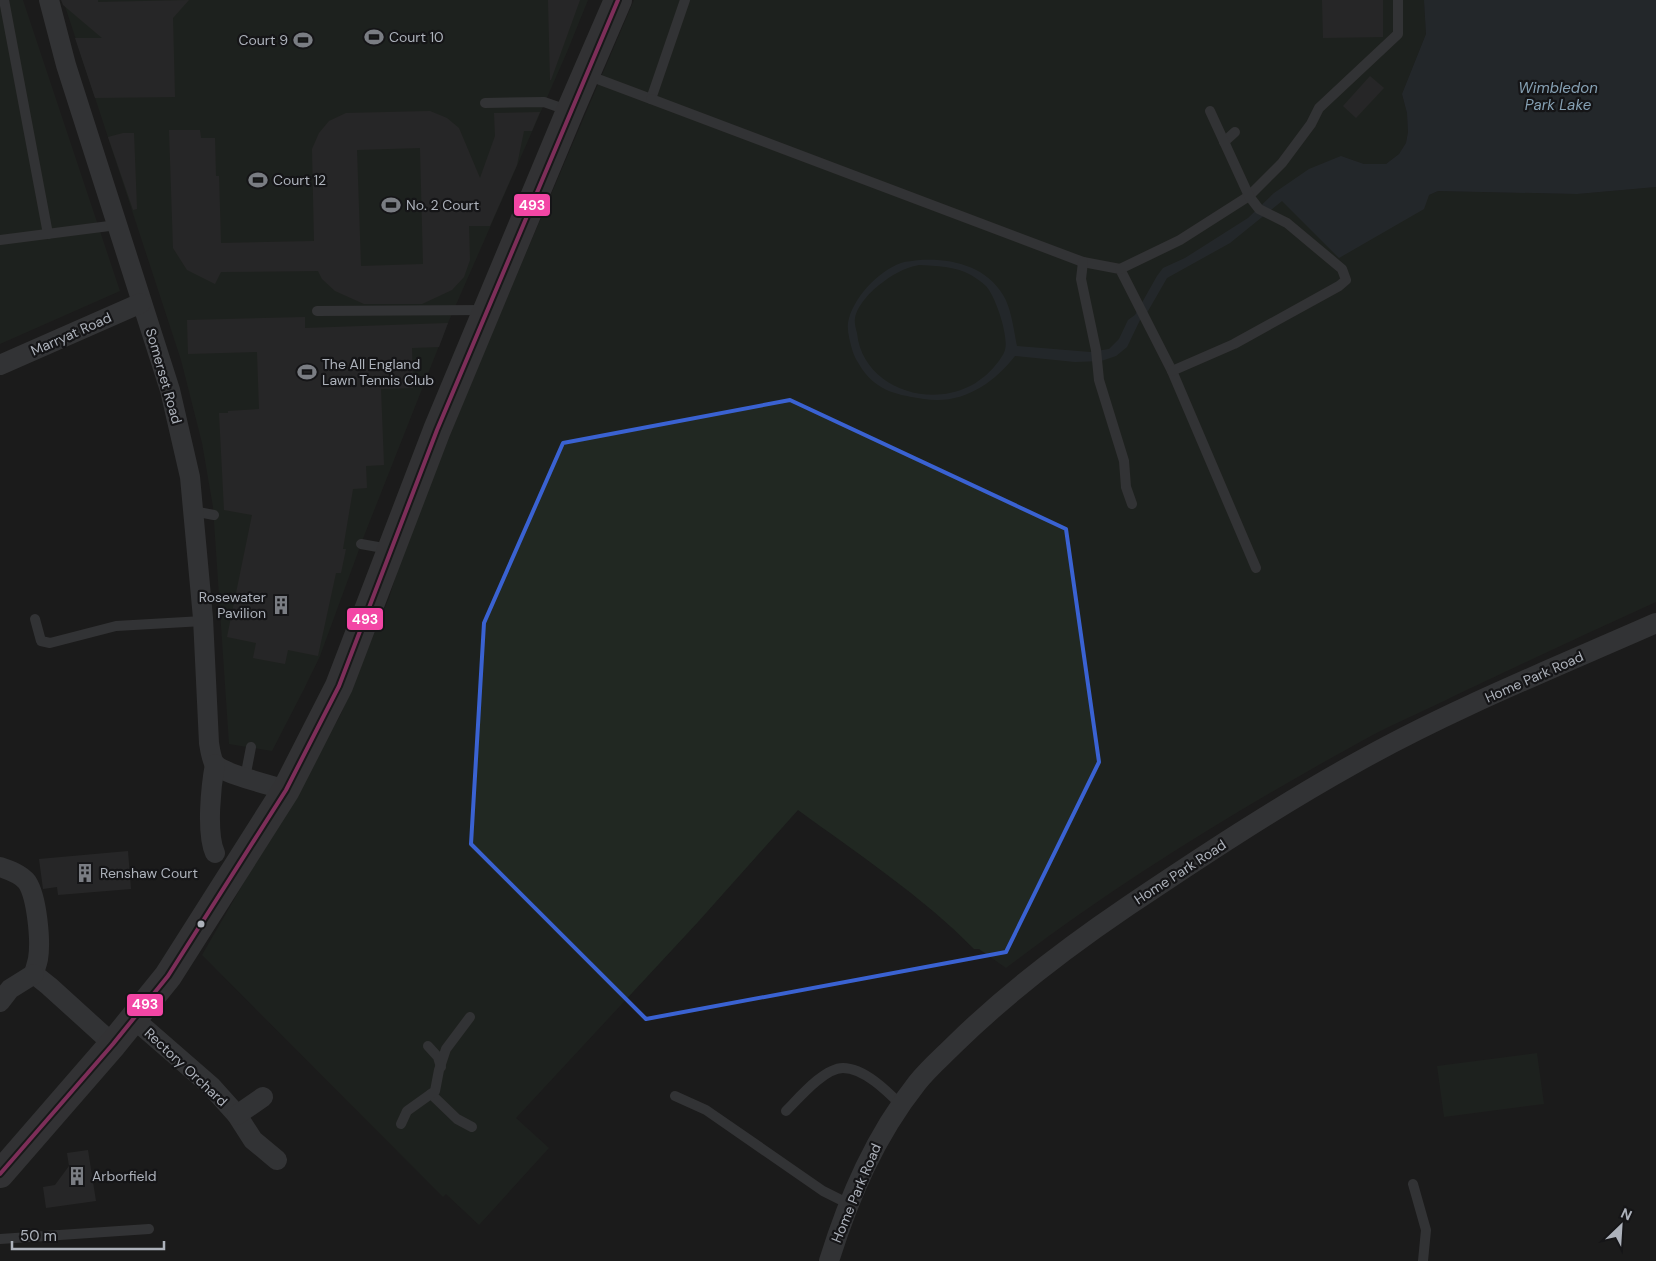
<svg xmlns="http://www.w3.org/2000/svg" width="1656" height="1261" font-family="'DM Sans',sans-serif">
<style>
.green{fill:#212822}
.water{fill:#2e373d;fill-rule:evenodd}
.building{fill:#343435;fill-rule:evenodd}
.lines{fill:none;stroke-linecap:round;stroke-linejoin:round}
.lane{stroke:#4f5054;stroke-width:10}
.street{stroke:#4f5054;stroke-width:20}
.secondary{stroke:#4e4f52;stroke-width:28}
.bus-1-casing{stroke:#151517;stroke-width:8}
.bus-1{stroke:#f346a5;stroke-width:4}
.marked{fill:none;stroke:#3a62d2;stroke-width:4;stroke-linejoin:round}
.bus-dot{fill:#adb2bb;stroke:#151517;stroke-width:2}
.labels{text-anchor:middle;stroke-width:4.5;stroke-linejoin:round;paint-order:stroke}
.poi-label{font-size:14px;fill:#adb2bb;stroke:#151517;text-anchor:start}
.street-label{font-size:14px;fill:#adb2bb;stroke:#151517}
.water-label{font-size:15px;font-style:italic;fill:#86a1b4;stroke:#151517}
.line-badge{stroke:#151517;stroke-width:2}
.badge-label{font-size:14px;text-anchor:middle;font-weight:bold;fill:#fff}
</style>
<rect width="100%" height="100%" fill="#1b1b1b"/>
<g class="green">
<path d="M 0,0 L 23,0 L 120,291 L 0,344 Z"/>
<path d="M 63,0 L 588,0 L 567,52 L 448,323 L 364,536 L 320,656 L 304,689 L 272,751 L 229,744 L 213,507 L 202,443 L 181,360 Z"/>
<path d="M 634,0 L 1424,0 L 1426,34 L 1402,94 L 1407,113 L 1408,132 L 1406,143 L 1399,154 L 1386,164 L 1364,164 L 1341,156 L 1429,195 L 1438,191 L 1577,194 L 1656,187 L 1656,602 C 1588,633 1521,664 1454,696 C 1426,710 1397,722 1369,737 C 1243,806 1120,881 1006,968 L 979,949 L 974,949 C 922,896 858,854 798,810 L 698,922 L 516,1118 L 549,1148 L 479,1225 L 446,1194 L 443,1197 L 202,955 L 340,716 L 389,598 L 403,553 L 477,368 Z"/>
<path d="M 1537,1053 L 1544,1104 L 1444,1117 L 1437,1066 Z"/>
</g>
<path class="water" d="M 1424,0 L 1656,0 L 1656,187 L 1577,194 L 1438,191 L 1429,195 L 1424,209 L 1339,258 L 1282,201 L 1230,243 L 1167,278 L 1148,311 L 1140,320 L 1127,347 L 1116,356 L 1101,361 L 1075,362 L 1015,356 C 993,384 962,405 924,399 C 899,395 878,392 862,369 C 858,362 854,357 852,349 C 850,341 847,331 848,323 C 852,299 878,271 901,263 C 907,261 914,261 920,260 C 951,258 986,266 1003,295 C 1011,307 1014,331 1017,346 L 1090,352 L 1109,349 L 1119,339 L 1128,320 L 1135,315 L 1157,276 L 1163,268 L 1185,258 L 1248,218 L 1274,193 L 1309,169 L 1341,156 L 1364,164 L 1386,164 L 1399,154 L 1406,143 L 1408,132 L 1407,113 L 1402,94 L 1426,34 ZM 919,265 C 937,266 955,266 971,275 C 976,278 982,282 986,286 C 996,297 1009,337 1005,350 C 1003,358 988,375 981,379 C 977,382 973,385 968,387 C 924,408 862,385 857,333 C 856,329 854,323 855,318 C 857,306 870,292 879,285 C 892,275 903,268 919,265 Z"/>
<g class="building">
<path d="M 61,0 L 98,0 L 98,2 L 189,0 L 173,18 L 175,97 L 95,98 L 75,38 L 102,38 L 63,5 Z"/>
<path d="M 548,0 L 580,0 L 551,80 L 550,80 Z"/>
<path d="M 1322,0 L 1383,0 L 1383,37 L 1323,38 Z"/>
<path d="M 1370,76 L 1384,88 L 1356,118 L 1343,106 Z"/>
<path d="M 430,111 L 447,118 L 459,128 L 480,178 L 495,136 L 494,113 L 540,112 L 532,131 L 524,131 L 517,165 L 490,226 L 469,226 L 470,260 L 464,277 L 452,290 L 422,304 L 364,304 L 335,291 L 322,279 L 318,271 L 221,272 L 215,284 L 187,270 L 173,248 L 169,130 L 200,130 L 201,138 L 215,138 L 216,176 L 219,176 L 221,243 L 314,241 L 312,149 L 319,133 L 329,121 L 346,113 ZM 420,148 L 423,264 L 361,266 L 357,150 Z"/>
<path d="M 123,133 L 134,133 L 137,209 L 133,210 L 108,137 Z"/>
<path d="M 305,317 L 305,328 L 448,323 L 439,347 L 412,348 L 413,388 L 381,389 L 384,465 L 366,466 L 367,488 L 353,489 L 343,549 L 346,549 L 341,573 L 336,573 L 318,656 L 288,650 L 285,664 L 253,658 L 256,643 L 227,637 L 252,515 L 224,510 L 219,413 L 228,413 L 228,411 L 259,409 L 257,352 L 188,354 L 187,320 Z"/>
<path d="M 128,851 L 131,889 L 58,895 L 57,887 L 43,889 L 39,859 Z"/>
<path d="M 88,1150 L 96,1201 L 46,1208 L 43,1187 L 55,1185 L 69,1166 L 67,1153 Z"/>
</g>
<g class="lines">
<g class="lane">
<path d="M 4,0 L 48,234"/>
<path d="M 587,75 L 651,99 L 685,0"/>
<path d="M 651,99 L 1083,262 L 1120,269 L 1172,371 L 1256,568"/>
<path d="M 485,103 L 544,102 L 570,111"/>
<path d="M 1224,142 L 1235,132"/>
<path d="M 0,240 L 117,225"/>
<path d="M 1083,262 L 1081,279 L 1096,350 L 1099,380 L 1124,461 L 1126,487 L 1132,504"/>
<path d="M 1120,269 L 1180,240 L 1249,196 L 1282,163 L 1311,124 L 1319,108 L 1398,34 L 1398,0"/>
<path d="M 317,311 L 486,310"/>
<path d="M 1172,371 L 1234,344 L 1339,286 L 1346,280 L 1342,269 L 1287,223 L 1259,209 L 1249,196 L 1210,111"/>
<path d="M 193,511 L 214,515"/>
<path d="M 361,544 L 389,549"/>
<path d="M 35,619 L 41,641 L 50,643 L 116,626 L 203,621"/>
<path d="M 245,778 L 251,747"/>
<path d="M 428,1046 L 438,1057 L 441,1067"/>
<path d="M 431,1094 L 457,1119 L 472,1127"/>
<path d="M 675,1096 L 706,1110 L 823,1191 L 849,1204"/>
<path d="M 786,1111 C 799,1098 824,1068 843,1068 C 864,1068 887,1091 901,1105"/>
<path d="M 401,1124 L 407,1111 L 435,1091 L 439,1070 L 446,1049 L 470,1017"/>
<path d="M 1413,1184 L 1426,1230 L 1423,1261"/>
<path d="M 0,1239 L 149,1229"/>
</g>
<g class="street">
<path d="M 49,0 L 66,65 L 170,390 L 190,477 L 203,618 L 209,743 C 210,749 211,757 214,763 C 222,774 271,785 286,790"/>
<path d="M 0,365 L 141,303"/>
<path d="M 215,764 C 211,786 206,833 215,853"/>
<path d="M 0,867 C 9,870 21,874 27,882 C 37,897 41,941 38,959 C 37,964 35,969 34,974 L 49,986 L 113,1044"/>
<path d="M 0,1002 L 10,989 L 34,974"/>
<path d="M 134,1019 L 211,1086 L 237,1115 L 253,1140 L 277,1160"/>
<path d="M 237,1115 L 263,1097"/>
<path d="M 829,1261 C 849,1197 875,1136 917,1083 C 928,1069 942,1057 955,1044 C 1008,992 1066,948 1128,906 C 1201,857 1275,808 1352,765 C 1449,710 1554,668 1656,623"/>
</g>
<path class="secondary" d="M 0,1174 L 113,1044 L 168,976 L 286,790 L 339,686 L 437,430 L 570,111 L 618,0"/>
<g class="bus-1-casing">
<path id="bus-1" d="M 0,1174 L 113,1044 L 168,976 L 286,790 L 339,686 L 437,430 L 618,0"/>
</g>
<use href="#bus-1" class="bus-1"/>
</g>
<path d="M0 0H1656V1261H0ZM 790,400 L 1066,529 L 1099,762 L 1006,952 L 646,1019 L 471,844 L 484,623 L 563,443 Z" fill="#1b1b1b" fill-opacity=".55" fill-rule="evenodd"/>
<path class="marked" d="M 790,400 L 1066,529 L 1099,762 L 1006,952 L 646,1019 L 471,844 L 484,623 L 563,443 Z"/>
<defs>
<g id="stadium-bare" transform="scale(1.5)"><path d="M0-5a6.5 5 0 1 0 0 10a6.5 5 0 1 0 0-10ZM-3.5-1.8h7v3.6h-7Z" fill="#7a7d83" stroke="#151517" stroke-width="2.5" paint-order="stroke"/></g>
<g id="building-bare" transform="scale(1.5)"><path d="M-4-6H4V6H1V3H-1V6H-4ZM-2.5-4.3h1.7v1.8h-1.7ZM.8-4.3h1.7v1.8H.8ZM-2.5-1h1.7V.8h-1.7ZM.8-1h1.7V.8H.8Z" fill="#7a7d83" stroke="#151517" stroke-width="2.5" paint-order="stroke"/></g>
</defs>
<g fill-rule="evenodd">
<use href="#stadium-bare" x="374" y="37"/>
<use href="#stadium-bare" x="303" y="40"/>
<use href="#stadium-bare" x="258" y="180"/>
<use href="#stadium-bare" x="391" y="205"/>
<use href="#stadium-bare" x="307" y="372"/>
<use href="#building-bare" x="281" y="605"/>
<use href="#building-bare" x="85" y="873"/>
<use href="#building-bare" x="77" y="1176"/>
</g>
<circle class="bus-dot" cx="201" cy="924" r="4.5"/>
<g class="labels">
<g class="poi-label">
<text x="389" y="42">Court 10</text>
<text x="288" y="45" text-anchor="end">Court 9</text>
<text x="273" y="185">Court 12</text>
<text x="406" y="210">No. 2 Court</text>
<text x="322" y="369">The All England<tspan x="322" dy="16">Lawn Tennis Club</tspan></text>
<text x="266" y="602" text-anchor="end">Rosewater<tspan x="266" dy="16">Pavilion</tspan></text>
<text x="100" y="878">Renshaw Court</text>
<text x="92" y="1181">Arborfield</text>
</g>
<g class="street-label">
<text transform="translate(71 334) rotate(-24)" y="5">Marryat Road</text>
<text transform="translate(164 376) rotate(74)" y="5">Somerset Road</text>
<text transform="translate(1534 677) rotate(-24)" y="5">Home Park Road</text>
<text transform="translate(1180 872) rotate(-33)" y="5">Home Park Road</text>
<text transform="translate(186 1067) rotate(43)" y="5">Rectory Orchard</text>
<text transform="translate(856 1193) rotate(-67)" y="5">Home Park Road</text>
</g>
<g class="water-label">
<text x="1558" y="93">Wimbledon<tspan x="1558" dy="17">Park Lake</tspan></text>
</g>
</g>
<g class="line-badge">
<rect x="513" y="193" width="38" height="24" rx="5" fill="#f346a5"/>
<rect x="346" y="607" width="38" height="24" rx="5" fill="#f346a5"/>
<rect x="126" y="993" width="38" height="24" rx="5" fill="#f346a5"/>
</g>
<g class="badge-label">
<text x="532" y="210">493</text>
<text x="365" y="624">493</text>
<text x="145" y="1009">493</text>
</g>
<g transform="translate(1621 1226) rotate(25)" stroke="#151517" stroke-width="4" paint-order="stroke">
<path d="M0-4L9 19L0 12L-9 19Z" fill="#adb2bb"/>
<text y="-8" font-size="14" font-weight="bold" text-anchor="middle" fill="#adb2bb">N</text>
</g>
<path d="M12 1241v8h152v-8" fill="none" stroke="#adb2bb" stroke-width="2.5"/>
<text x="20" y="1241" font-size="15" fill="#adb2bb" stroke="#151517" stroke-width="4" paint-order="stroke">50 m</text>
</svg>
